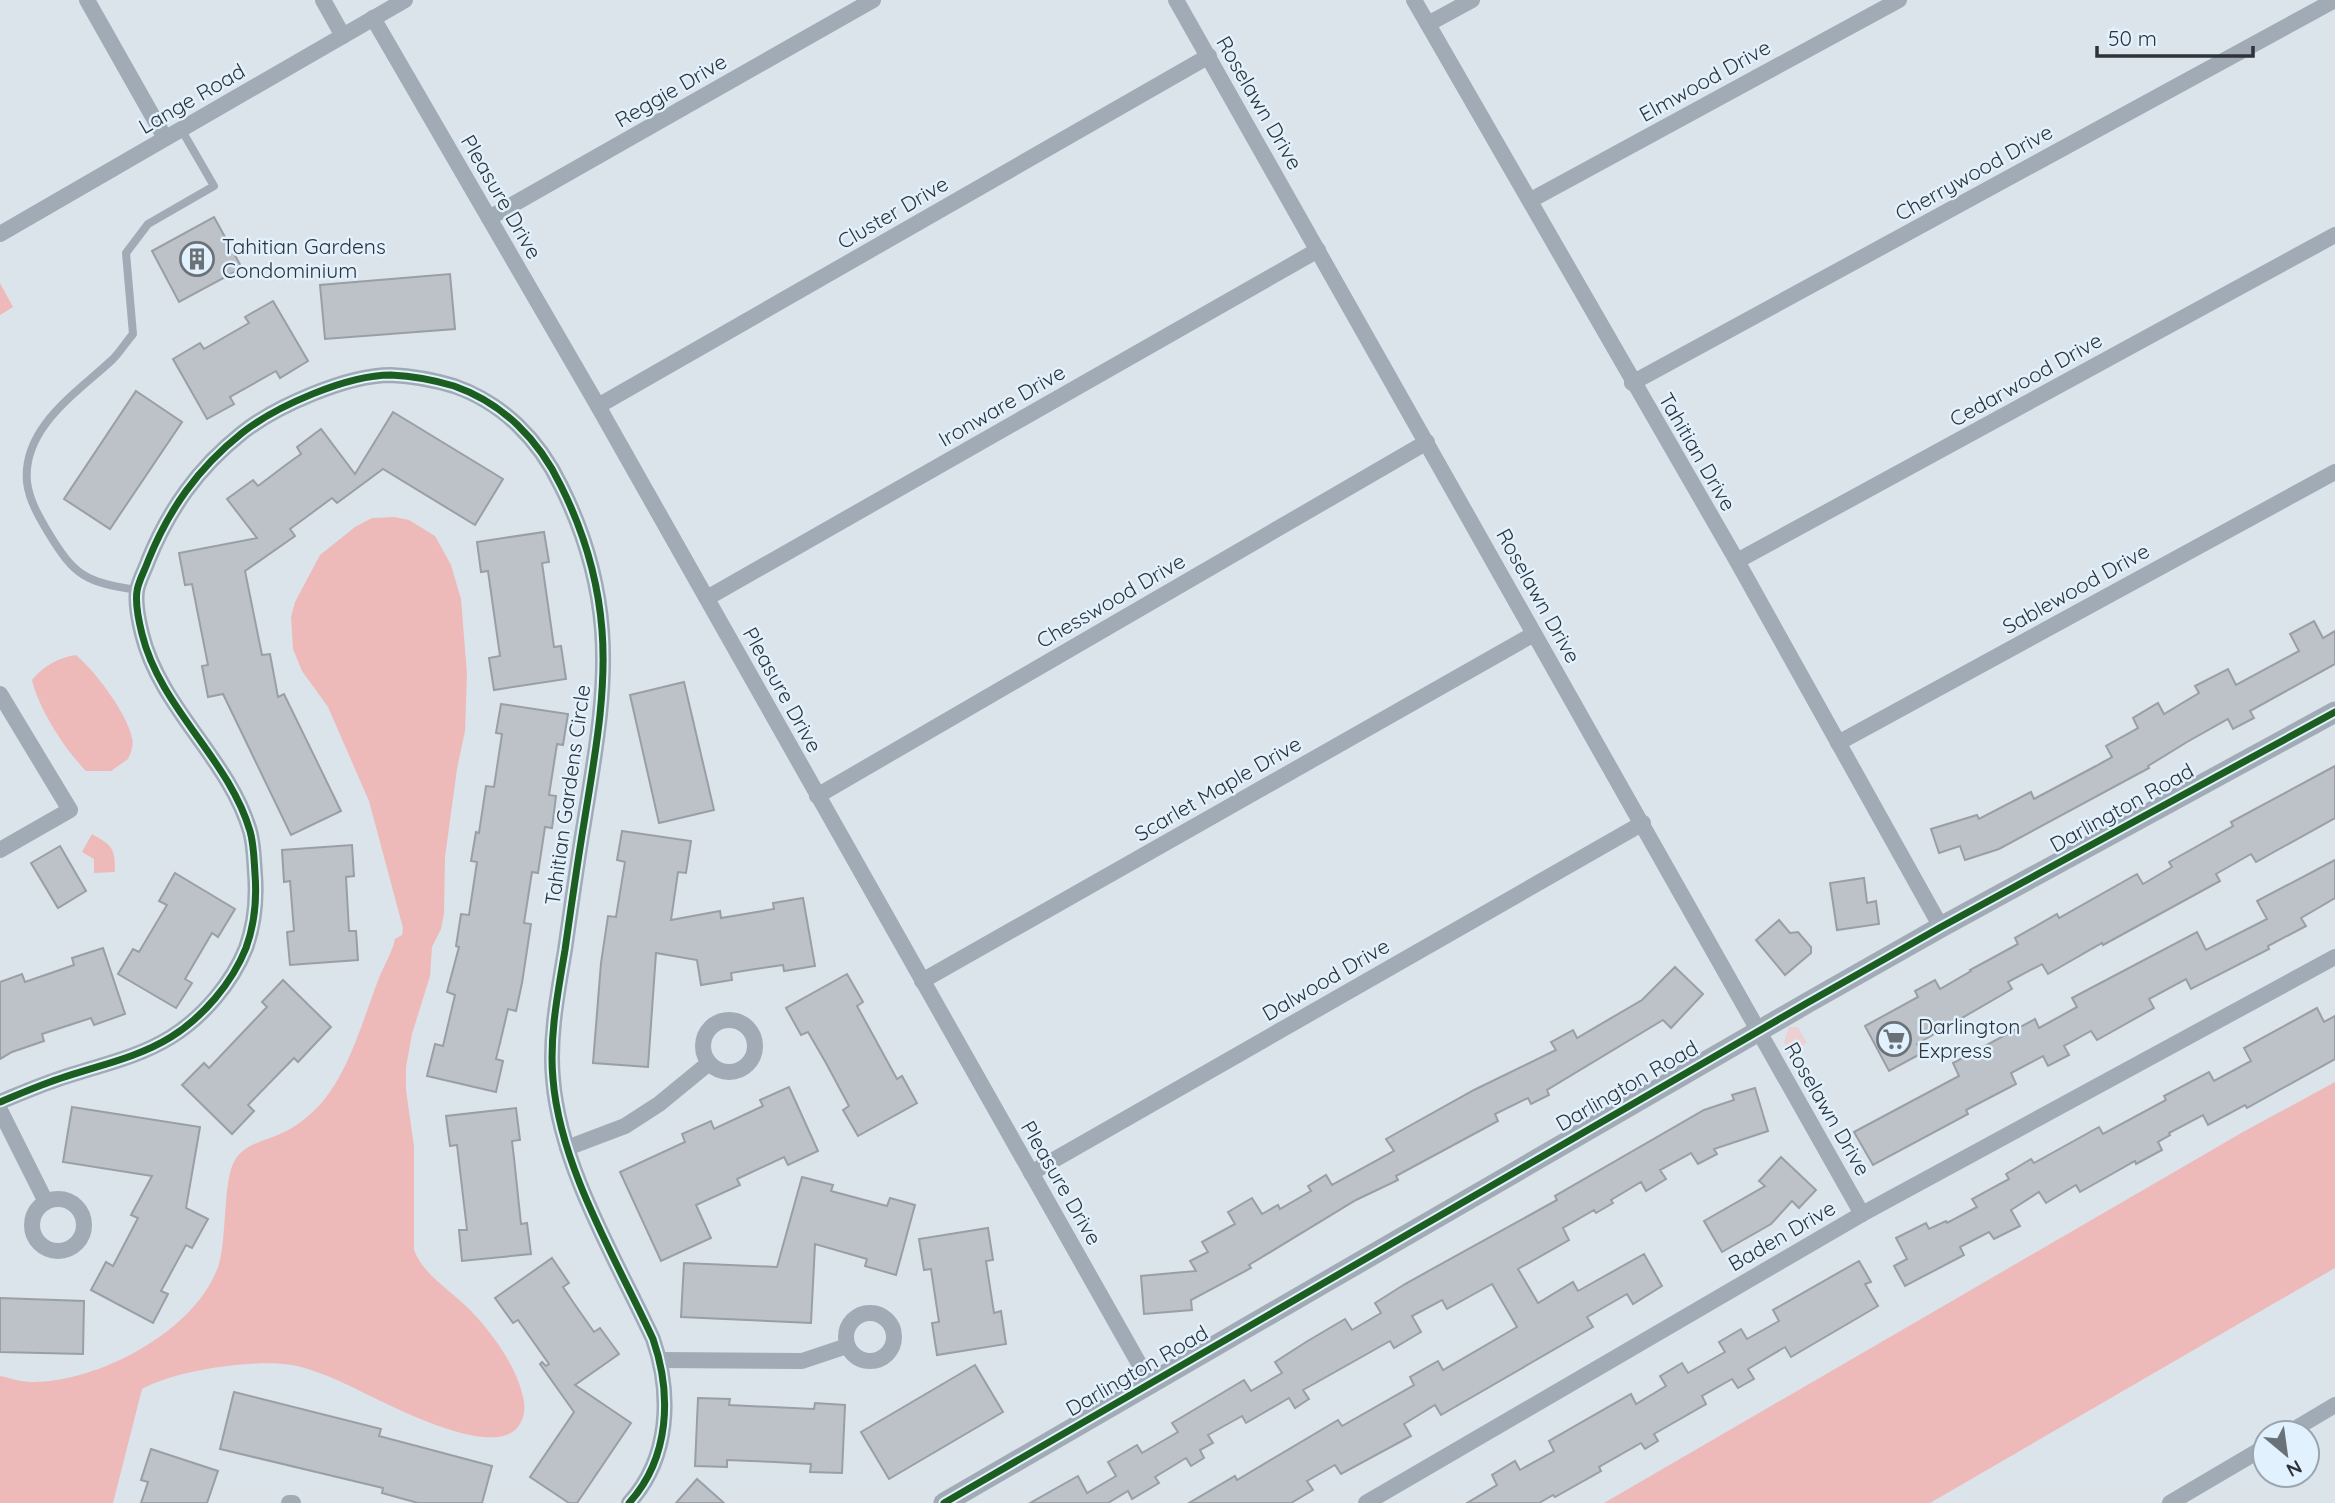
<svg xmlns="http://www.w3.org/2000/svg" width="2335" height="1503" font-family="Quicksand,sans-serif">
<style>
.green{fill:#ecd1d2}
.water{fill:#eebab9}
.building{fill:#bcc2c8;stroke:#9a9fa5;stroke-width:2}
.lines{fill:none;stroke-linecap:round;stroke-linejoin:round}
.service{stroke:#a0abb5;stroke-width:8}
.minor{stroke:#a0abb5;stroke-width:16}
.tertiary{stroke:#a0abb5;stroke-width:21}
.cycleway-casing{stroke:#e2f1fe;stroke-width:11}
.cycleway{stroke:#1b5e20;stroke-width:7}
.labels{text-anchor:middle;stroke-width:5;stroke-linejoin:round;paint-order:stroke}
.street-label{font-size:21px;fill:#2d3338;stroke:#e2f1fe}
.poi-label{font-size:21px;fill:#2d3338;stroke:#e2f1fe;text-anchor:start}
</style>
<rect width="100%" height="100%" fill="#dbe3eb"/>
<path class="green" d="M 1789,1027 L 1798,1027 L 1807,1043 L 1788,1053 L 1784,1042 Z"/>
<g class="water">
<path d="M 0,283 L 13,307 L 0,315 Z"/>
<path d="M 394,517 L 409,520 L 435,536 L 451,565 L 461,599 L 467,674 L 465,731 L 457,769 L 445,857 L 444,914 L 441,929 L 432,947 L 430,976 L 412,1034 L 406,1067 L 406,1090 L 414,1147 L 414,1250 C 424,1276 452,1291 471,1311 C 491,1332 511,1359 520,1386 C 524,1399 527,1410 521,1422 C 499,1469 370,1394 337,1380 C 323,1374 308,1368 292,1365 C 252,1359 177,1370 142,1389 L 113,1503 L 0,1503 L 0,1376 C 10,1378 21,1382 31,1382 C 98,1383 198,1330 219,1264 C 227,1236 223,1179 235,1160 C 246,1143 263,1142 280,1134 C 289,1130 299,1124 307,1117 C 346,1086 361,1024 379,978 C 384,965 392,953 395,939 L 402,935 L 403,928 L 369,801 L 328,707 L 302,671 L 293,649 L 291,617 L 295,602 L 320,555 L 355,527 L 372,518 Z"/>
<path d="M 76,655 C 95,671 127,713 132,738 C 134,745 131,752 128,759 L 111,771 L 86,771 C 65,749 39,710 32,680 C 44,666 57,658 76,655 Z"/>
<path d="M 92,834 C 113,846 115,848 115,872 L 94,873 L 94,859 L 82,852 Z"/>
<path d="M 2335,1082 L 2335,1268 L 1930,1503 L 1604,1503 L 2243,1132 Z"/>
</g>
<g class="building">
<path d="M 214,217 L 242,268 L 179,302 L 152,251 Z"/>
<path d="M 450,274 L 455,329 L 325,339 L 320,285 Z"/>
<path d="M 273,301 L 308,361 L 280,378 L 276,371 L 230,397 L 234,404 L 207,419 L 173,359 L 200,343 L 204,349 L 249,323 L 245,317 Z"/>
<path d="M 136,391 L 182,422 L 110,529 L 64,499 Z"/>
<path d="M 393,412 L 503,479 L 475,525 L 383,469 L 337,503 L 332,498 L 305,518 L 290,529 L 295,536 L 245,571 L 262,655 L 270,654 L 278,697 L 284,694 L 341,811 L 291,835 L 223,694 L 208,697 L 202,666 L 208,665 L 192,584 L 185,585 L 179,553 L 257,538 L 227,499 L 253,480 L 258,486 L 287,464 L 301,454 L 297,447 L 321,429 L 355,474 Z"/>
<path d="M 544,532 L 549,562 L 542,563 L 554,647 L 561,646 L 566,679 L 494,690 L 489,658 L 500,656 L 488,571 L 481,572 L 477,542 Z"/>
<path d="M 2314,621 L 2323,638 L 2335,631 L 2335,664 L 2250,711 L 2254,718 L 2233,729 L 2228,719 L 2187,742 L 2148,766 L 2149,768 L 1999,849 L 1965,860 L 1960,846 L 1939,853 L 1931,829 L 1977,815 L 1979,819 L 2031,792 L 2034,799 L 2096,766 L 2112,757 L 2106,746 L 2138,728 L 2133,718 L 2158,703 L 2164,714 L 2199,693 L 2195,686 L 2228,669 L 2236,685 L 2299,651 L 2290,634 Z"/>
<path d="M 684,682 L 714,810 L 659,823 L 630,695 Z"/>
<path d="M 501,704 L 568,714 L 563,745 L 557,744 L 549,795 L 556,796 L 552,828 L 545,827 L 538,873 L 532,872 L 524,923 L 531,924 L 522,983 L 516,1011 L 508,1009 L 500,1043 L 496,1059 L 503,1061 L 496,1092 L 427,1076 L 435,1044 L 443,1046 L 455,995 L 447,992 L 459,947 L 456,946 L 461,914 L 469,915 L 477,862 L 471,861 L 476,832 L 479,833 L 486,786 L 494,787 L 502,734 L 496,733 Z"/>
<path d="M 2335,766 L 2335,818 L 2256,862 L 2251,854 L 2216,874 L 2220,881 L 2103,945 L 2102,943 L 2048,974 L 2042,964 L 2008,982 L 2012,989 L 1917,1044 L 1922,1053 L 1889,1071 L 1865,1026 L 1918,997 L 1915,991 L 1935,980 L 1940,989 L 1971,971 L 1970,970 L 2018,944 L 2015,938 L 2057,914 L 2059,918 L 2137,874 L 2143,884 L 2172,867 L 2169,862 L 2233,826 L 2231,822 Z"/>
<path d="M 622,831 L 691,841 L 686,873 L 678,872 L 671,920 L 720,911 L 721,918 L 774,909 L 773,903 L 803,898 L 815,966 L 784,971 L 783,965 L 749,970 L 731,973 L 732,980 L 701,985 L 697,960 L 656,953 L 648,1067 L 593,1063 L 601,963 L 608,916 L 616,917 L 625,862 L 617,860 Z"/>
<path d="M 352,845 L 354,876 L 346,877 L 349,931 L 356,931 L 358,960 L 290,965 L 287,932 L 294,931 L 290,881 L 284,882 L 282,850 Z"/>
<path d="M 60,846 L 86,891 L 58,908 L 31,863 Z"/>
<path d="M 2335,860 L 2335,898 L 2301,918 L 2306,926 L 2268,946 L 2269,949 L 2191,989 L 2186,979 L 2149,999 L 2154,1008 L 2097,1040 L 2091,1031 L 2064,1046 L 2069,1055 L 2048,1066 L 2043,1056 L 2011,1073 L 2016,1084 L 1966,1110 L 1968,1114 L 1873,1165 L 1854,1132 L 1959,1076 L 1953,1063 L 2035,1019 L 2039,1028 L 2077,1007 L 2072,998 L 2197,932 L 2206,950 L 2267,919 L 2257,901 Z"/>
<path d="M 175,873 L 235,909 L 218,937 L 212,933 L 185,979 L 192,983 L 176,1008 L 118,974 L 133,949 L 139,952 L 167,905 L 159,901 Z"/>
<path d="M 1864,878 L 1867,903 L 1876,901 L 1879,924 L 1837,930 L 1830,883 Z"/>
<path d="M 1779,920 L 1790,933 L 1798,932 L 1811,947 L 1811,953 L 1785,975 L 1756,940 Z"/>
<path d="M 103,948 L 125,1014 L 94,1025 L 91,1018 L 42,1034 L 44,1041 L 12,1052 L 0,1059 L 0,982 L 22,974 L 25,982 L 74,965 L 72,958 Z"/>
<path d="M 1675,967 L 1703,994 L 1671,1028 L 1663,1020 L 1547,1090 L 1549,1095 L 1531,1104 L 1528,1098 L 1495,1114 L 1498,1121 L 1396,1176 L 1398,1180 L 1356,1200 L 1249,1265 L 1251,1268 L 1191,1300 L 1192,1310 L 1144,1314 L 1141,1276 L 1196,1271 L 1190,1261 L 1208,1252 L 1202,1242 L 1235,1224 L 1228,1212 L 1252,1198 L 1262,1214 L 1278,1205 L 1280,1209 L 1311,1191 L 1308,1186 L 1326,1175 L 1332,1185 L 1394,1151 L 1386,1139 L 1474,1090 L 1556,1050 L 1551,1042 L 1573,1030 L 1577,1038 L 1642,1000 Z"/>
<path d="M 847,974 L 863,1002 L 857,1006 L 897,1079 L 902,1076 L 917,1103 L 858,1136 L 843,1110 L 849,1106 L 826,1063 L 808,1032 L 801,1035 L 786,1008 Z"/>
<path d="M 283,980 L 331,1027 L 298,1062 L 294,1058 L 248,1105 L 254,1111 L 232,1134 L 182,1085 L 204,1063 L 209,1068 L 267,1007 L 262,1002 Z"/>
<path d="M 2317,1008 L 2324,1022 L 2335,1016 L 2335,1059 L 2247,1108 L 2245,1105 L 2208,1125 L 2203,1115 L 2169,1133 L 2170,1135 L 2158,1142 L 2162,1150 L 2136,1164 L 2135,1161 L 2080,1192 L 2076,1185 L 2046,1203 L 2039,1192 L 2011,1210 L 2020,1226 L 1994,1239 L 1989,1232 L 1960,1247 L 1964,1255 L 1905,1286 L 1894,1266 L 1907,1259 L 1896,1238 L 1926,1223 L 1929,1229 L 1946,1221 L 1947,1223 L 1977,1207 L 1972,1199 L 2009,1179 L 2006,1174 L 2031,1159 L 2034,1163 L 2099,1127 L 2103,1134 L 2166,1100 L 2164,1096 L 2209,1072 L 2214,1081 L 2251,1061 L 2244,1048 Z"/>
<path d="M 789,1087 L 818,1151 L 788,1165 L 784,1157 L 737,1179 L 740,1185 L 696,1205 L 711,1238 L 661,1261 L 620,1172 L 685,1142 L 682,1134 L 711,1121 L 714,1129 L 763,1106 L 760,1100 Z"/>
<path d="M 1755,1088 L 1768,1131 L 1714,1149 L 1717,1154 L 1698,1164 L 1691,1153 L 1660,1170 L 1666,1179 L 1646,1191 L 1641,1182 L 1611,1200 L 1613,1203 L 1596,1213 L 1594,1210 L 1563,1228 L 1569,1240 L 1518,1269 L 1538,1303 L 1573,1282 L 1578,1291 L 1644,1254 L 1662,1286 L 1633,1304 L 1627,1294 L 1587,1317 L 1593,1327 L 1441,1415 L 1435,1405 L 1404,1424 L 1411,1436 L 1341,1474 L 1335,1465 L 1307,1481 L 1313,1490 L 1291,1503 L 1189,1503 L 1235,1476 L 1237,1480 L 1338,1420 L 1342,1426 L 1414,1385 L 1410,1377 L 1438,1361 L 1443,1370 L 1517,1327 L 1492,1284 L 1447,1309 L 1442,1300 L 1412,1316 L 1421,1332 L 1394,1348 L 1390,1341 L 1303,1390 L 1309,1399 L 1295,1408 L 1289,1398 L 1246,1423 L 1242,1416 L 1208,1435 L 1213,1443 L 1200,1450 L 1204,1458 L 1191,1466 L 1186,1458 L 1155,1477 L 1159,1483 L 1132,1499 L 1128,1491 L 1108,1503 L 1030,1503 L 1078,1476 L 1087,1493 L 1116,1476 L 1108,1462 L 1137,1445 L 1142,1453 L 1178,1432 L 1172,1423 L 1244,1380 L 1251,1391 L 1282,1373 L 1275,1362 L 1306,1342 L 1345,1319 L 1352,1330 L 1381,1313 L 1375,1303 L 1405,1284 L 1557,1200 L 1555,1196 L 1704,1110 L 1734,1100 L 1732,1095 Z"/>
<path d="M 72,1107 L 200,1127 L 186,1208 L 208,1219 L 192,1248 L 186,1245 L 161,1291 L 168,1294 L 153,1323 L 91,1290 L 106,1262 L 113,1266 L 138,1218 L 131,1215 L 152,1176 L 63,1162 Z"/>
<path d="M 516,1108 L 520,1140 L 512,1141 L 514,1158 L 521,1224 L 527,1223 L 531,1254 L 462,1261 L 459,1230 L 467,1230 L 457,1145 L 450,1146 L 446,1116 Z"/>
<path d="M 1781,1157 L 1816,1190 L 1799,1208 L 1792,1201 L 1771,1224 L 1722,1252 L 1704,1221 L 1765,1186 L 1759,1181 Z"/>
<path d="M 802,1177 L 833,1185 L 831,1191 L 887,1206 L 890,1198 L 915,1205 L 896,1275 L 865,1266 L 867,1259 L 815,1244 L 811,1323 L 681,1317 L 684,1263 L 777,1267 Z"/>
<path d="M 988,1228 L 993,1260 L 986,1261 L 994,1313 L 1001,1311 L 1006,1344 L 937,1355 L 932,1323 L 939,1322 L 931,1269 L 924,1270 L 919,1239 Z"/>
<path d="M 552,1258 L 569,1283 L 563,1287 L 573,1302 L 594,1332 L 600,1328 L 619,1354 L 575,1385 L 631,1423 L 577,1503 L 569,1503 L 530,1477 L 574,1412 L 540,1364 L 542,1362 L 546,1366 L 549,1364 L 518,1320 L 513,1323 L 495,1298 Z"/>
<path d="M 1859,1261 L 1871,1282 L 1865,1284 L 1878,1306 L 1791,1357 L 1785,1347 L 1748,1369 L 1754,1379 L 1738,1388 L 1732,1379 L 1702,1396 L 1706,1404 L 1654,1434 L 1658,1441 L 1645,1449 L 1641,1443 L 1599,1467 L 1601,1471 L 1555,1497 L 1553,1495 L 1539,1503 L 1467,1503 L 1497,1485 L 1492,1475 L 1515,1461 L 1520,1470 L 1554,1451 L 1549,1441 L 1631,1394 L 1636,1404 L 1666,1386 L 1660,1376 L 1682,1363 L 1688,1373 L 1725,1352 L 1719,1342 L 1741,1329 L 1747,1339 L 1779,1321 L 1773,1310 Z"/>
<path d="M 0,1298 L 84,1301 L 83,1354 L 0,1352 Z"/>
<path d="M 975,1365 L 1003,1412 L 889,1479 L 861,1432 Z"/>
<path d="M 234,1392 L 381,1429 L 379,1436 L 492,1466 L 482,1503 L 418,1503 L 382,1493 L 383,1488 L 220,1449 Z"/>
<path d="M 698,1398 L 730,1399 L 729,1405 L 814,1409 L 815,1403 L 845,1405 L 842,1473 L 810,1472 L 811,1464 L 775,1462 L 727,1460 L 727,1467 L 695,1466 Z"/>
<path d="M 151,1449 L 218,1471 L 207,1503 L 141,1503 L 148,1482 L 141,1480 Z"/>
<path d="M 697,1479 L 724,1503 L 676,1503 Z"/>
</g>
<g class="lines">
<path class="service" d="M 137,590 C 86,582 75,577 48,532 C 39,517 29,500 27,482 C 22,427 78,392 113,359 C 120,352 126,342 133,334 L 126,253 L 148,224 L 214,186 L 181,129"/>
<g class="minor">
<path d="M 87,0 L 165,138"/>
<path d="M 323,0 L 343,36"/>
<path d="M 1176,0 L 1862,1214"/>
<path d="M 1414,0 L 1737,561 L 1941,927"/>
<path d="M 373,18 L 598,406 L 1150,1383"/>
<path d="M 1428,24 L 1472,0"/>
<path d="M 1531,200 L 1899,0"/>
<path d="M 489,218 L 873,0"/>
<path d="M 0,234 L 405,0"/>
<path d="M 1632,383 L 2335,0"/>
<path d="M 598,406 L 1209,56"/>
<path d="M 1737,561 L 2335,235"/>
<path d="M 707,598 L 1318,250"/>
<path d="M 0,694 L 70,810 L 0,850"/>
<path d="M 1838,743 L 2335,472"/>
<path d="M 817,796 L 1427,442"/>
<path d="M 922,981 L 1534,634"/>
<circle cx="729" cy="1046" r="26"/>
<path d="M 0,1102 C 17,1095 33,1088 50,1082 C 90,1067 134,1060 171,1037 C 203,1017 232,983 246,948 C 255,923 257,900 255,874 C 254,860 254,845 250,831 C 229,759 160,708 142,634 C 139,622 135,604 137,591 C 138,582 145,570 148,561 C 169,509 198,468 242,433 C 276,406 347,375 391,375 C 412,376 434,380 454,386 C 503,403 539,440 561,486 C 584,532 598,579 602,630 C 607,694 594,760 584,823 C 577,865 571,908 565,950 C 558,992 549,1037 553,1079 C 560,1167 616,1259 653,1339 C 672,1394 670,1458 629,1503"/>
<path d="M 0,1110 L 46,1202"/>
<path d="M 567,1148 L 625,1126 L 659,1104 L 709,1063"/>
<path d="M 1031,1173 L 1643,823"/>
<circle cx="58" cy="1225" r="26"/>
<circle cx="870" cy="1337" r="24"/>
<path d="M 660,1360 L 802,1361 L 847,1346"/>
<path d="M 2288,1433 L 2335,1405"/>
<path d="M 289,1503 L 293,1503"/>
<path d="M 1366,1503 L 1862,1214 L 2335,957"/>
<path d="M 2170,1503 L 2265,1447"/>
</g>
<path class="tertiary" d="M 944,1503 L 1807,1003 L 1941,927 L 2335,712"/>
<g class="cycleway-casing">
<g id="cycleway">
<path d="M 0,1102 C 17,1095 33,1088 50,1082 C 90,1067 134,1060 171,1037 C 203,1017 232,983 246,948 C 255,923 257,900 255,874 C 254,860 254,845 250,831 C 229,759 160,708 142,634 C 139,622 135,604 137,591 C 138,582 145,570 148,561 C 169,509 198,468 242,433 C 276,406 347,375 391,375 C 412,376 434,380 454,386 C 503,403 539,440 561,486 C 584,532 598,579 602,630 C 607,694 594,760 584,823 C 577,865 571,908 565,950 C 558,992 549,1037 553,1079 C 560,1167 616,1259 653,1339 C 672,1394 670,1458 629,1503"/>
<path d="M 944,1503 L 1807,1003 L 1941,927 L 2335,712"/>
</g>
</g>
<use href="#cycleway" class="cycleway"/>
</g>
<defs>
<g id="building-ring" transform="scale(1.75)"><circle r="9.5" fill="#e2f1fe" stroke="#6a7177" stroke-width="1.5"/><path d="M-4-6H4V6H1V3H-1V6H-4ZM-2.5-4.3h1.7v1.8h-1.7ZM.8-4.3h1.7v1.8H.8ZM-2.5-1h1.7V.8h-1.7ZM.8-1h1.7V.8H.8Z" fill="#6a7177"/></g>
<g id="supermarket-ring" transform="scale(1.75)"><circle r="9.5" fill="#e2f1fe" stroke="#6a7177" stroke-width="1.5"/><path d="M-6-5.5h2.5l.6 2H6L4.5 2H-2.5L-4.4-4H-6ZM-1.5 3.2a1.3 1.3 0 1 0 .1 0ZM3 3.2a1.3 1.3 0 1 0 .1 0Z" fill="#6a7177"/></g>
</defs>
<g fill-rule="evenodd">
<use href="#building-ring" x="197" y="259"/>
<use href="#supermarket-ring" x="1894" y="1039"/>
</g>
<g class="labels">
<g class="street-label">
<text transform="translate(1705 81) rotate(-29)" y="7">Elmwood Drive</text>
<text transform="translate(671 91) rotate(-30)" y="7">Reggie Drive</text>
<text transform="translate(192 99) rotate(-30)" y="7">Lange Road</text>
<text transform="translate(1259 103) rotate(60)" y="7">Roselawn Drive</text>
<text transform="translate(1974 173) rotate(-29)" y="7">Cherrywood Drive</text>
<text transform="translate(501 197) rotate(60)" y="7">Pleasure Drive</text>
<text transform="translate(893 213) rotate(-30)" y="7">Cluster Drive</text>
<text transform="translate(2026 380) rotate(-29)" y="7">Cedarwood Drive</text>
<text transform="translate(1002 406) rotate(-30)" y="7">Ironware Drive</text>
<text transform="translate(1697 452) rotate(60)" y="7">Tahitian Drive</text>
<text transform="translate(2076 589) rotate(-29)" y="7">Sablewood Drive</text>
<text transform="translate(1538 596) rotate(61)" y="7">Roselawn Drive</text>
<text transform="translate(1111 601) rotate(-30)" y="7">Chesswood Drive</text>
<text transform="translate(782 690) rotate(61)" y="7">Pleasure Drive</text>
<text transform="translate(1218 789) rotate(-30)" y="7">Scarlet Maple Drive</text>
<text transform="translate(568 795) rotate(-82)" y="7">Tahitian Gardens Circle</text>
<text transform="translate(2122 808) rotate(-29)" y="7">Darlington Road</text>
<text transform="translate(1326 980) rotate(-30)" y="7">Dalwood Drive</text>
<text transform="translate(1627 1086) rotate(-30)" y="7">Darlington Road</text>
<text transform="translate(1827 1109) rotate(60)" y="7">Roselawn Drive</text>
<text transform="translate(1061 1183) rotate(60)" y="7">Pleasure Drive</text>
<text transform="translate(1782 1236) rotate(-30)" y="7">Baden Drive</text>
<text transform="translate(1137 1371) rotate(-30)" y="7">Darlington Road</text>
</g>
<g class="poi-label">
<text x="222" y="254">Tahitian Gardens<tspan x="222" dy="24">Condominium</tspan></text>
<text x="1918" y="1034">Darlington<tspan x="1918" dy="24">Express</tspan></text>
</g>
</g>
<g transform="translate(2286 1454) rotate(151)"><circle r="33" fill="#e2f1fe" stroke="#9aa5af" stroke-width="2"/>
<path d="M0-5L12 26L0 18L-12 26Z" fill="#6a7177"/>
<text y="-10" font-size="19" font-weight="bold" text-anchor="middle" fill="#2d3338">N</text>
</g>
<path d="M2097 46v10h156v-10" fill="none" stroke="#2d3338" stroke-width="3.5"/>
<text x="2108" y="46" font-size="21" fill="#2d3338" stroke="#e2f1fe" stroke-width="5" paint-order="stroke">50 m</text>
</svg>
